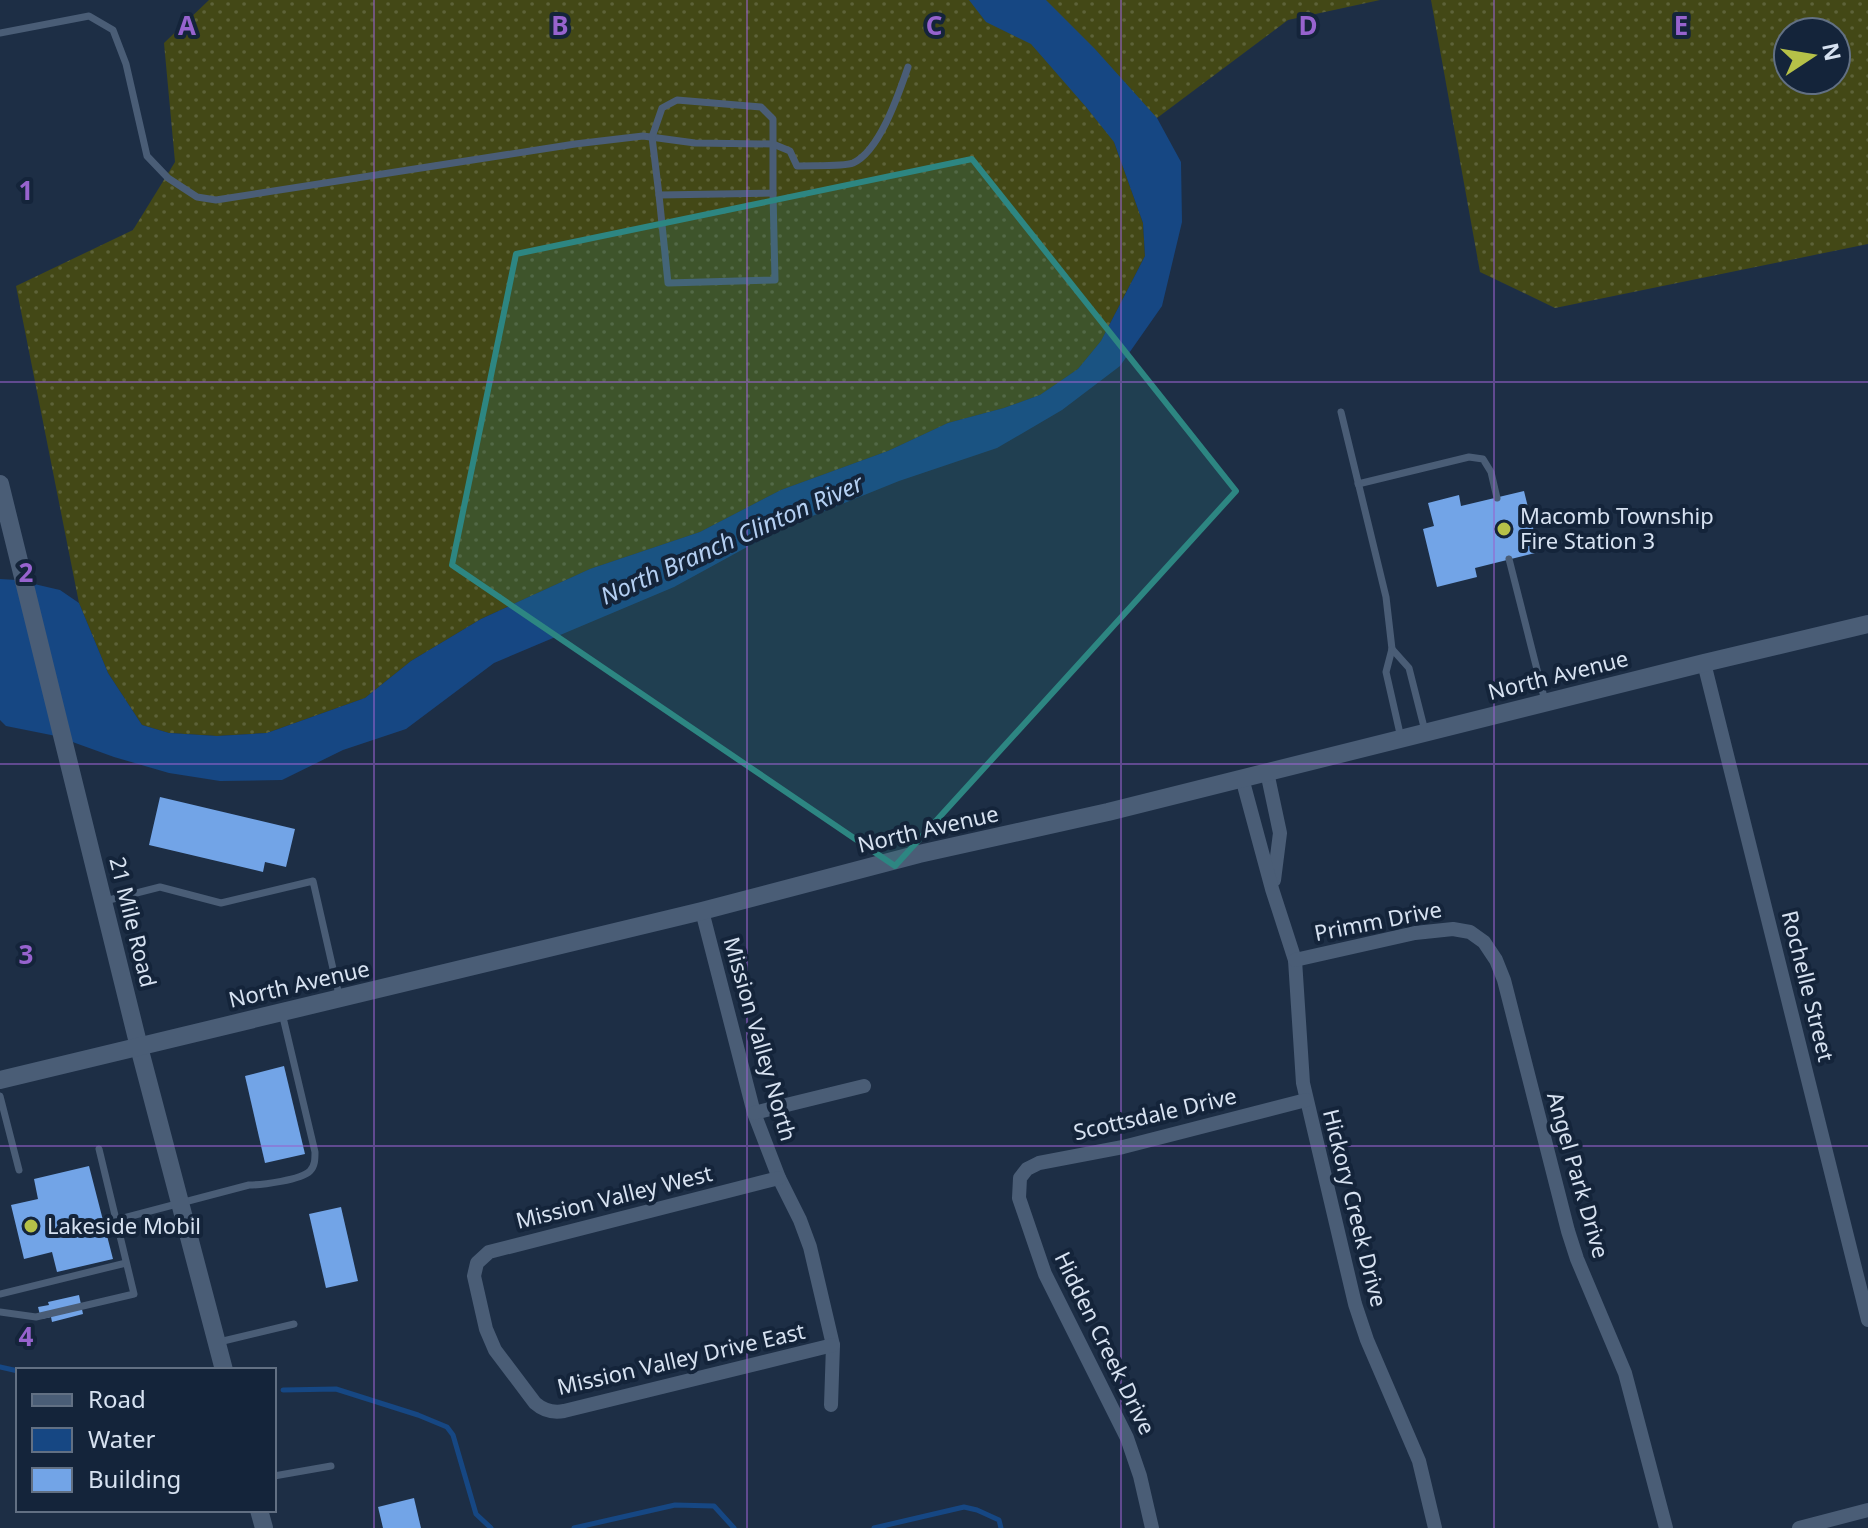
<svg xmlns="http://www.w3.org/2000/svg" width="1868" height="1528" font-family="'Noto Sans',sans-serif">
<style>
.grass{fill:url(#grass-dots);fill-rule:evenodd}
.water{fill:#164783}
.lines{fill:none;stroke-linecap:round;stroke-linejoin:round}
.stream{stroke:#164783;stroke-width:5}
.building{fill:#72a4e7}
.lane{stroke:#4a5d76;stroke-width:7}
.street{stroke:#4a5d76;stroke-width:14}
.secondary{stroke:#4a5d76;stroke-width:18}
.marked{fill:#2d8682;fill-opacity:0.2;stroke:#2d8682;stroke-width:6;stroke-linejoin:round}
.grid{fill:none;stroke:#9763ce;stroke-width:2;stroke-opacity:0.55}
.poi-dot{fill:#b6c148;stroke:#14243a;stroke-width:3}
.labels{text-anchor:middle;stroke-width:8;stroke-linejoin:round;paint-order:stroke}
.poi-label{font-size:22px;fill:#d7e2f1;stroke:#14243a;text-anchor:start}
.street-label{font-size:22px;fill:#d7e2f1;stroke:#14243a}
.water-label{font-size:24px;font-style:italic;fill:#b4cff2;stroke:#14243a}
.grid-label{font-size:26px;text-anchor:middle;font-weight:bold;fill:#9763ce;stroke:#14243a;stroke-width:8;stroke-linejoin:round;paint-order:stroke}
</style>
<defs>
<pattern id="grass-dots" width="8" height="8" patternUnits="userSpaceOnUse" patternTransform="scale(2)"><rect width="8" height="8" fill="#434816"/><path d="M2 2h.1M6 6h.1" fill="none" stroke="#5d6238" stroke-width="1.8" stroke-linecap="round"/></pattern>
</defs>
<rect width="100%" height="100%" fill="#1d2e45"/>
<g class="grass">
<path d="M 209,0 L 1380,0 L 1288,20 L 1157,118 L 1114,142 L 1143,223 L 1145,256 L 1101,341 L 1078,369 L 1040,395 L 1004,408 L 948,423 L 888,451 L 781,490 L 700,532 L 590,569 L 481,619 L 411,661 L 365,698 L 267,733 L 217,736 L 169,733 L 142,725 L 108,673 L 79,603 L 16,286 L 133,230 L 175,162 L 164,43 Z"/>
<path d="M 1431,0 L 1868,0 L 1868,244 L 1555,308 L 1480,272 ZM 1788,32 L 1836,32 L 1836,80 L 1788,80 Z"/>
</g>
<path class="water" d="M 969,0 L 1046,0 L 1095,49 L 1157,118 L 1181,162 L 1182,222 L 1162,306 L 1120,366 L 1062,410 L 997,448 L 899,481 L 780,529 L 674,587 L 494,663 L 406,729 L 343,750 L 282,780 L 220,781 L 169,773 L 114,757 L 56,736 L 6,726 L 0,720 L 0,579 L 17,580 L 60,590 L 79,603 L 108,673 L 142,725 L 169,733 L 217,736 L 267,733 L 365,698 L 411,661 L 481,619 L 590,569 L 700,532 L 781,490 L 888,451 L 948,423 L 1004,408 L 1040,395 L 1078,369 L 1101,341 L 1145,256 L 1143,223 L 1114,142 L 1086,107 L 1031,44 L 986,22 Z"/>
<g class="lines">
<g class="stream">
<path d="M 0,1367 L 18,1371"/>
<path d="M 283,1390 L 336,1389 L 418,1415 L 447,1427 L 453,1435 L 476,1514 L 491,1528"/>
<path d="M 574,1528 L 675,1505 L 714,1506 L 734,1528"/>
<path d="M 874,1528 L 964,1507 L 977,1510 L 999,1520 L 1001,1528"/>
</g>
</g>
<g class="building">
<path d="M 1524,491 L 1539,552 L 1475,568 L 1477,577 L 1437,587 L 1423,529 L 1434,526 L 1428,503 L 1459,495 L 1461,506 Z"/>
<path d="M 160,797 L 295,829 L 286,867 L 265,862 L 263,872 L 149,845 Z"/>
<path d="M 284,1066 L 305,1154 L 265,1163 L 245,1076 Z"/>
<path d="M 89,1166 L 113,1259 L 57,1272 L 52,1252 L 24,1259 L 11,1205 L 38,1199 L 34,1179 Z"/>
<path d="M 341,1207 L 358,1281 L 326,1288 L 309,1214 Z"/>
<path d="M 79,1295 L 83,1314 L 52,1322 L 51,1317 L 41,1319 L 38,1307 L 49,1305 L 48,1302 Z"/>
<path d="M 414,1498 L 421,1528 L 383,1528 L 378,1507 Z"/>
</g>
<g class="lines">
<g class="lane">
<path d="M 0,33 L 89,16 L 113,30 L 126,64 L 147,156 L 168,178 L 197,197 L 216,200 L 575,144 L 643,136 L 695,143 L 773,144 L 790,151 L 797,166 C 809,165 843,167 853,163 C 880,151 899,93 908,67"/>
<path d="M 677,100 L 761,107 L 773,119 L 773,193 L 659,195 L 652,137 L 662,108 Z"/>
<path d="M 659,195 L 668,283 L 775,280 L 773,193"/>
<path d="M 1341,412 L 1386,597 L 1392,649 L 1386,672 L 1401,738"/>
<path d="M 1358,484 L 1469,457 L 1483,459 L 1491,472 L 1497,498"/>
<path d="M 1509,559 L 1545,701"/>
<path d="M 1392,649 L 1409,668 L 1425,731"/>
<path d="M 105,901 L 160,887 L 221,903 L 313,881 L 339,995"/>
<path d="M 0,1096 L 19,1170"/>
<path d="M 116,1220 L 249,1185 C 262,1185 301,1180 310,1171 C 315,1166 315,1159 315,1152 L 282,1013"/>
<path d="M 0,1294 L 126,1263"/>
<path d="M 0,1312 L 36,1317 L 134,1294 L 99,1149"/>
<path d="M 219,1342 L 294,1324"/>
<path d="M 274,1476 L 331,1466"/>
</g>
<g class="street">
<path d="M 1704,663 L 1868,1320"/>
<path d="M 1267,772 L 1280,833 L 1274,880"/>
<path d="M 1242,778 L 1272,889 L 1295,960 L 1303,1083 L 1355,1304 L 1367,1340 L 1419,1461 L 1435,1528"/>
<path d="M 702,911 L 754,1113 L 779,1178 L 800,1220 L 810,1247 L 833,1345 L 831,1405"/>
<path d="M 1295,960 L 1415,933 L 1453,929 L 1470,932 L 1484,942 L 1496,960 L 1504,980 L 1568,1231 L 1577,1259 L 1625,1373 L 1666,1528"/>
<path d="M 754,1113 L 864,1086"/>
<path d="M 779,1178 L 489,1252 L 477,1263 L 474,1276 L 486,1329 L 495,1350 L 535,1403 C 544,1411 553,1413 564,1411 L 833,1345"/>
<path d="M 1152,1528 L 1140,1476 L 1127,1438 L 1045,1274 L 1019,1198 L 1020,1178 L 1027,1169 L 1039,1163 L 1123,1147 L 1306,1100"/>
<path d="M 1799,1528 L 1868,1510"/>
</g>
<g class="secondary">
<path d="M 0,484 L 139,1047 L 224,1370"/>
<path d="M 0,1080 L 702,911 L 919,854 L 1108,812 L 1704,663 L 1868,624"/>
<path d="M 259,1510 L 264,1528"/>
</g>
</g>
<path class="marked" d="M 972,159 L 1236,491 L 895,866 L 452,565 L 516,254 Z"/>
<path class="grid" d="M 374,0 L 374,1528M 747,0 L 747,1528M 1121,0 L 1121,1528M 1494,0 L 1494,1528M 0,382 L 1868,382M 0,764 L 1868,764M 0,1146 L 1868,1146"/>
<g class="poi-dot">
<circle cx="1504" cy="529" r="8"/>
<circle cx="31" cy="1226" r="8"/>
</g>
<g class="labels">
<g class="poi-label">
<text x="1520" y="524">Macomb Township<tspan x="1520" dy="25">Fire Station 3</tspan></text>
<text x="47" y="1234">Lakeside Mobil</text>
</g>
<g class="street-label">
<text transform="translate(1558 675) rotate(-14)" y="8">North Avenue</text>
<text transform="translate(928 829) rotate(-13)" y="8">North Avenue</text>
<text transform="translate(1378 921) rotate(-11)" y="8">Primm Drive</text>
<text transform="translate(133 922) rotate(76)" y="8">21 Mile Road</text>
<text transform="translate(299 984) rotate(-13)" y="8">North Avenue</text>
<text transform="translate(1808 986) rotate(76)" y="8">Rochelle Street</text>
<text transform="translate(760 1039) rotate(74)" y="8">Mission Valley North</text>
<text transform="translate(1155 1114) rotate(-13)" y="8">Scottsdale Drive</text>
<text transform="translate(1578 1175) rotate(74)" y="8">Angel Park Drive</text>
<text transform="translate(614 1197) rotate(-14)" y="8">Mission Valley West</text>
<text transform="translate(1355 1208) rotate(76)" y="8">Hickory Creek Drive</text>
<text transform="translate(1105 1343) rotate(64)" y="8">Hidden Creek Drive</text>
<text transform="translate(681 1359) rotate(-13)" y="8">Mission Valley Drive East</text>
</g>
<g class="water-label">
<text transform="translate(732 540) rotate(-24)" y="8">North Branch Clinton River</text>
</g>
</g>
<g class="grid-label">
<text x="187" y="35">A</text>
<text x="560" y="35">B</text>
<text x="934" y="35">C</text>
<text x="1308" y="35">D</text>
<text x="1681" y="35">E</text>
<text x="26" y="200">1</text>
<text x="26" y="582">2</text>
<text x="26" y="964">3</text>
<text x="26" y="1346">4</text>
</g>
<rect x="16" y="1368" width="260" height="144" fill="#14243a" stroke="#627083" stroke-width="2"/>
<rect x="32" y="1394" width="40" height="12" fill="#4a5d76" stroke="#627083" stroke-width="2"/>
<text x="88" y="1408" font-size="24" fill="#d7e2f1">Road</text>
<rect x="32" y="1428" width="40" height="24" fill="#164783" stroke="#627083" stroke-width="2"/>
<text x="88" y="1448" font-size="24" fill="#d7e2f1">Water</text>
<rect x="32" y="1468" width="40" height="24" fill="#72a4e7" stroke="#627083" stroke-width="2"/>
<text x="88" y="1488" font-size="24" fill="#d7e2f1">Building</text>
<g transform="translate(1812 56) rotate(78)"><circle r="38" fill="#14243a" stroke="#627083" stroke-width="2"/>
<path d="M0-6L14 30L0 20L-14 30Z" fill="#b6c148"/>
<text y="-12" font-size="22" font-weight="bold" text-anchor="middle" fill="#d7e2f1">N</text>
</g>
</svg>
